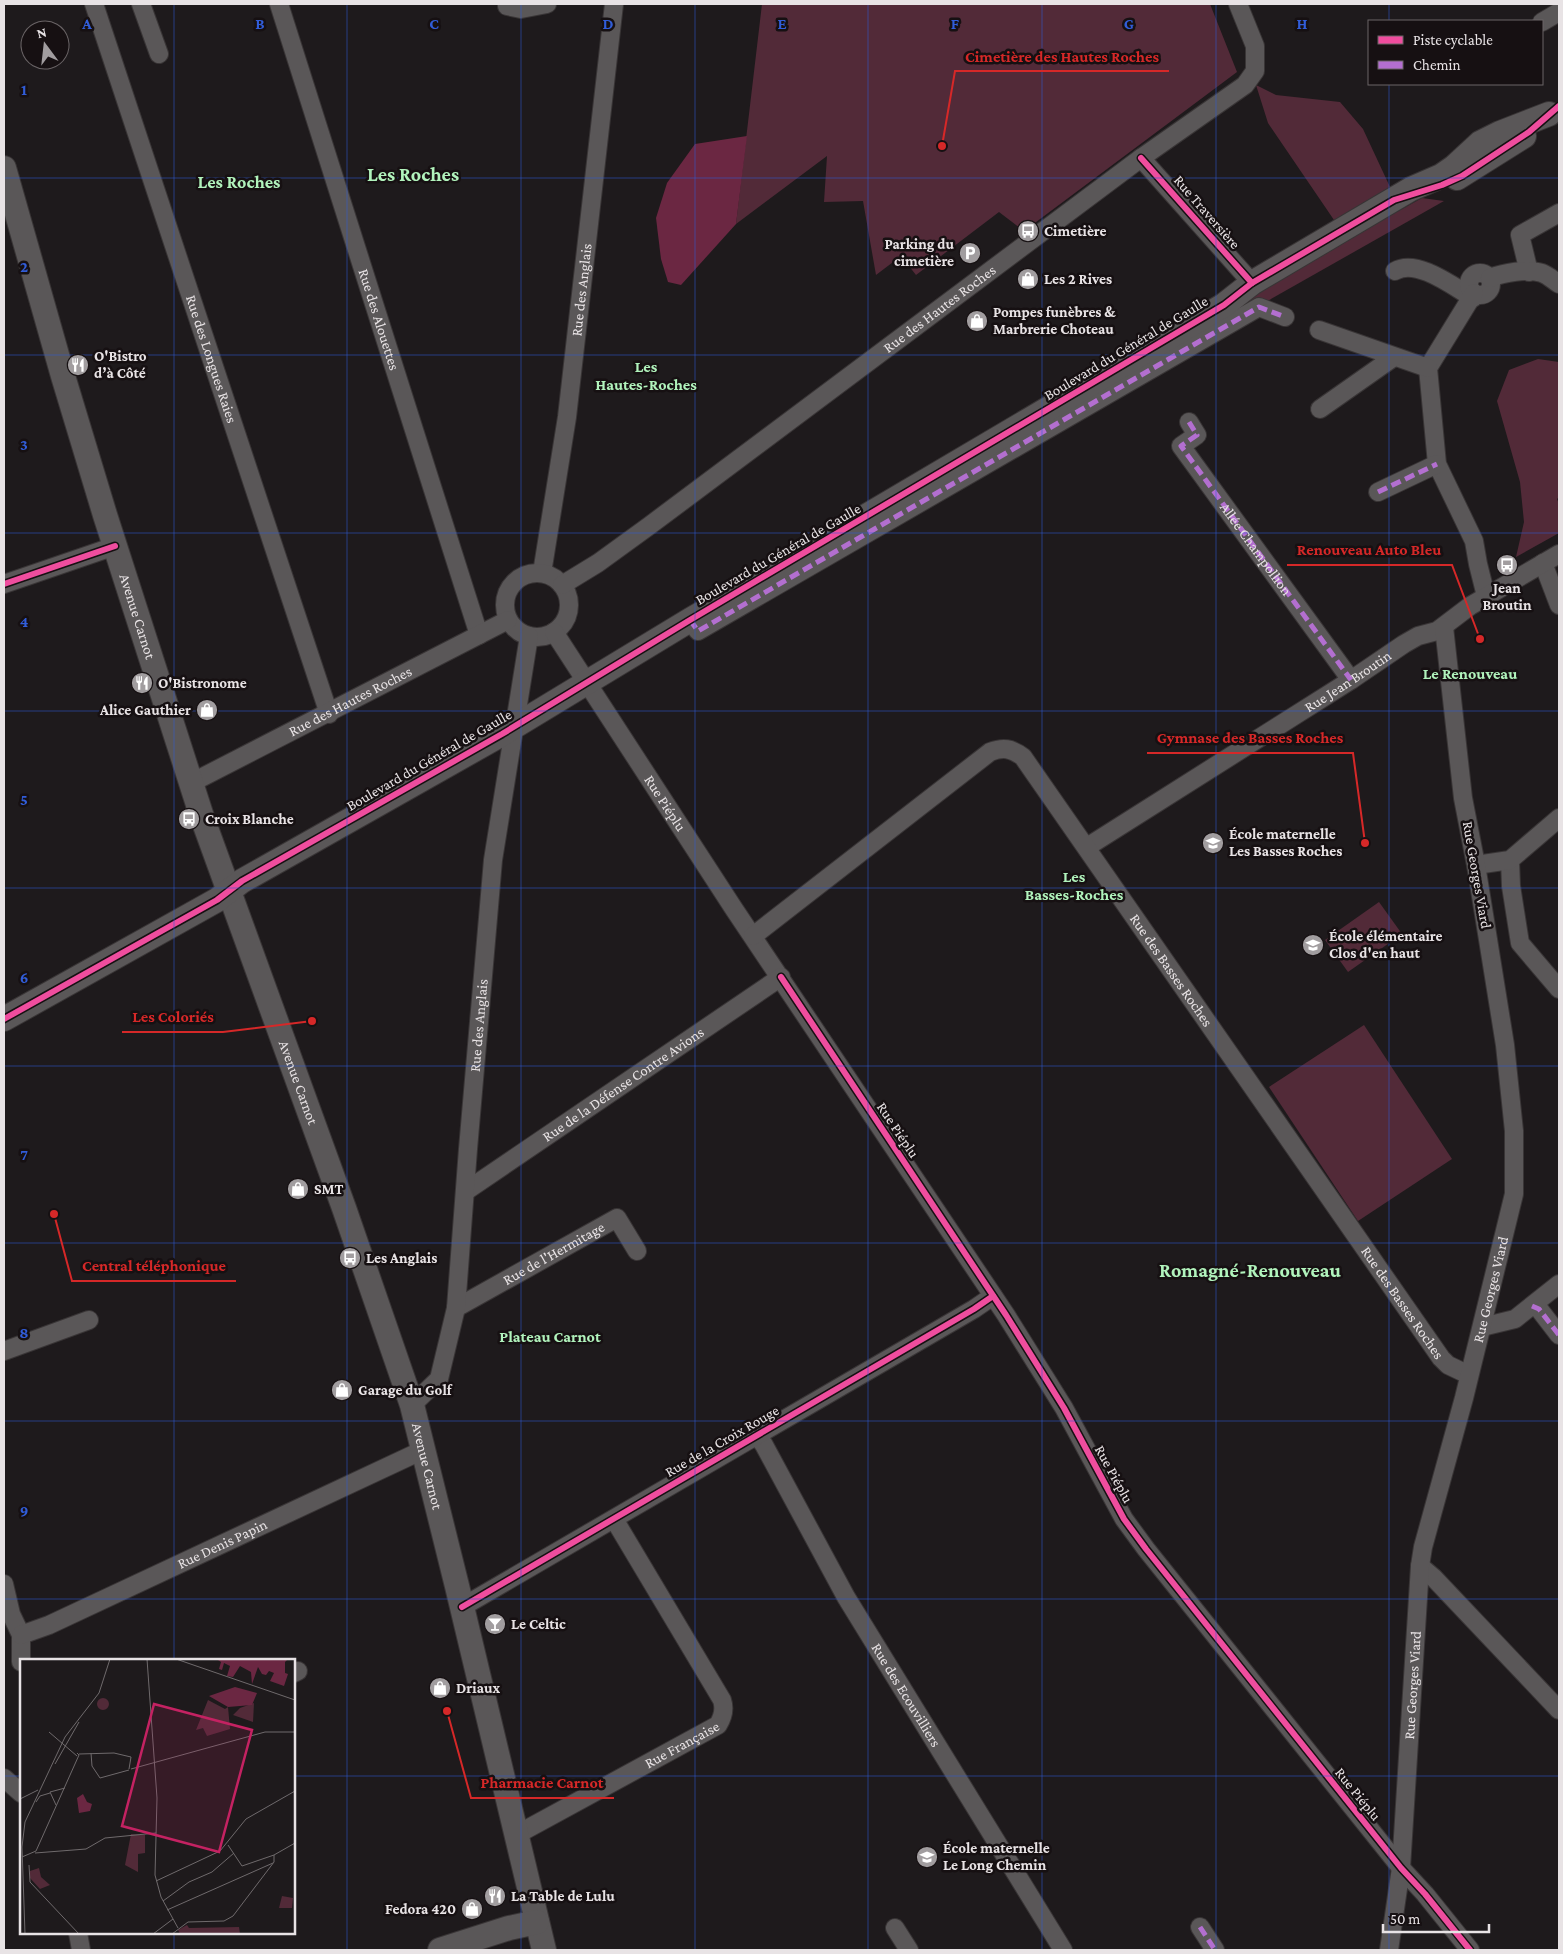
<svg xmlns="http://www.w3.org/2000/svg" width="1563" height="1954" font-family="'Crimson Pro',serif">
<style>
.green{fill:#522a38}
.forest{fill:#6b2742}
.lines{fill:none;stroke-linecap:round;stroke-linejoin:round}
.street-casing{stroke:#393536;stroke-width:20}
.secondary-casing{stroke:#393536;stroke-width:26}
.street{stroke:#5a5758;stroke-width:18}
.secondary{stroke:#5a5758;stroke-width:24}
.quiet{stroke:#b36fd0;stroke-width:5;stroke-dasharray:10 5;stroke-linecap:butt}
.cycleway-casing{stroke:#161012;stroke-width:9}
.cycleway{stroke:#ef4d9e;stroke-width:6}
.grid{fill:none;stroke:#315dd9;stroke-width:1;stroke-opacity:0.55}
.labels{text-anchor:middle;stroke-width:5;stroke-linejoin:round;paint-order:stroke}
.street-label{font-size:15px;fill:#e8e3e5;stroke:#161012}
.poi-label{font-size:15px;font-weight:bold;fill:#e8e3e5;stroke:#161012;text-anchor:start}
.neighbourhood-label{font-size:16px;font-weight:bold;fill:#b1f3bc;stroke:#161012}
.quarter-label{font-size:18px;font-weight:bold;fill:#b1f3bc;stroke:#161012}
.district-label{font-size:20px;font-weight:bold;fill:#b1f3bc;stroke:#161012}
.inset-road{fill:none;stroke:#6f6a6c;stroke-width:1}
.view{fill:#c42262;fill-opacity:0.15;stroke:#c42262;stroke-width:2.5}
.inset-edge{fill:none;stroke:#e8e3e5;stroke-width:2.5}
.grid-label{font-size:16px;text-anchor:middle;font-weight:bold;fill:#315dd9;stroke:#161012;stroke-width:5;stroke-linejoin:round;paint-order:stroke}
.leader{fill:none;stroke:#d62828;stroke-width:2}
.callout-dot{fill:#d62828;stroke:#161012;stroke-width:2}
.callout-label{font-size:16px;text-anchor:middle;font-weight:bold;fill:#d62828;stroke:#161012;stroke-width:5;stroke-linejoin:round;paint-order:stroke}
</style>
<rect width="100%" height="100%" fill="#1e1a1c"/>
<g class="green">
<path d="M 762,4 L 1210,4 L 1237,72 L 1024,231 L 999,212 L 916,275 L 901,256 L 876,275 L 863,201 L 824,202 L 827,156 L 736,224 Z"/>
<path d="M 1256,85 L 1276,95 L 1340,102 L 1363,129 L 1390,187 L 1334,220 L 1268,123 Z"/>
<path d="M 1422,198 L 1444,201 L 1006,449 L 1267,284 Z"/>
<path d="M 1538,359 L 1559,362 L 1559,497 L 1557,499 L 1559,504 L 1559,533 L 1516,557 L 1524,522 L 1520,482 L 1497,401 L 1509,370 Z"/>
<path d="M 1379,902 L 1402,934 L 1348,972 L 1325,940 Z"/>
<path d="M 1364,1025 L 1452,1159 L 1358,1221 L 1269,1087 Z"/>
</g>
<path class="forest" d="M 747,136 L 736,224 L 681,285 L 668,282 L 661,259 L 656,218 L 667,183 L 695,144 Z"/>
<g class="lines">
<g class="street-casing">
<g id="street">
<path id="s1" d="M 94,4 L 329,714"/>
<path d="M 141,4 L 159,54"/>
<path id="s2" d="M 279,4 L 479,635"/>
<path d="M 507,6 L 521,9 L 547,4"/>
<path d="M 1542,22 L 1559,12"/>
<path d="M 1141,158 L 1252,283"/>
<path d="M 1395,271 C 1417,258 1454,287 1473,298"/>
<path d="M 1529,272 L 1520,235 L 1559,213"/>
<circle cx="1480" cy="284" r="11"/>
<path d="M 1490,278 C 1503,273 1528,268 1542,273 C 1548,275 1554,281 1559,284"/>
<path d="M 1474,293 L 1428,368 L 1437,464 L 1474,541 L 1478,564 L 1486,596"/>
<path d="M 1319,330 L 1428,368"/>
<path d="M 1320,409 L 1394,357"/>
<path d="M 1189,422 L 1197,435 L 1181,446 L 1351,680"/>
<path d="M 1378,492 L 1437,464"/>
<path d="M 1543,563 L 1559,605"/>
<path id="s3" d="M 542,573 L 567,417 L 614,4"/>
<circle cx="537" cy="605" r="32"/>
<path d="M 4,584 L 115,546"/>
<path id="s4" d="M 562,585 L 598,563 L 649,526 L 1141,158 L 1245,85 L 1255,71 L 1255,46 L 1238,4"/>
<path d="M 690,620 L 698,631 L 1259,307 L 1285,317"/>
<path id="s5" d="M 554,632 L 734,909 L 1006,1315 L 1064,1408 L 1124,1519 L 1146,1549 L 1401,1868 L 1425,1894 L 1470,1950"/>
<path id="s6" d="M 191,783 L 508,620"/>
<path id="s7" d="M 1087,847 L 1351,680 L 1404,644 L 1418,636 L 1437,631 L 1470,606 L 1559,554"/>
<path d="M 1510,860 L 1511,886 L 1520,943 L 1559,989"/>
<path d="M 1476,865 L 1510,860 L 1559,818"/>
<path id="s8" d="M 753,936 L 990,752 C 1003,747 1011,748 1023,757 L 1441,1358 L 1448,1365 L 1469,1375"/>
<path id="s9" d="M 466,1191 L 781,977"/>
<path d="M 1532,1306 L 1539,1309 L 1559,1335"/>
<path id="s10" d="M 456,1308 L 617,1218 L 637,1251"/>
<path d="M 1482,1327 L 1515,1319 L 1559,1284"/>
<path d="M 4,1351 L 89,1320"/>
<path id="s11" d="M 412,1405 L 439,1379 L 456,1308 L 468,1149 L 493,860 L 529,636"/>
<path id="s12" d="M 757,1435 L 764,1445 L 846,1597 L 1063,1950"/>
<path d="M 1420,1566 L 1433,1577 L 1559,1710"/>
<path d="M 4,1584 L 11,1614 L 21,1635 L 21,1662"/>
<path d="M 462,1607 L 974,1309 L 993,1296"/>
<path id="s13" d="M 21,1635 L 49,1625 L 423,1450"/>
<path d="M 294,1673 L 298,1671"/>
<path d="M 4,1778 L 21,1793"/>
<path id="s14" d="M 516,1835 L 718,1725 C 723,1717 725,1709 722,1700 L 614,1519"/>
<path d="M 1200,1927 L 1215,1950"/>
<path d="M 895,1928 L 909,1950"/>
<path d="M 78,1933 L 81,1950"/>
<path id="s15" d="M 1389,1950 L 1401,1868 L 1420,1566 L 1423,1547 L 1464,1398 L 1514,1194 L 1514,1131 L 1505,1045 L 1476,865 L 1463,798 L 1444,627"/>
</g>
</g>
<g class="secondary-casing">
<g id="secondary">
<path id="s16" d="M 4,168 L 63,376 L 105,515 L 202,817 L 344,1208 L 412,1405 L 457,1586 L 544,1950"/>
<path d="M 1457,178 L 1524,136"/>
<path d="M 4,1019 L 217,900 L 242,881 L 502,734 L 690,620 L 1224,305 L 1252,283 L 1411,189 L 1441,176 L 1454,167 L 1480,143 L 1500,133 L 1549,114"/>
<path d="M 440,1950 L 509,1928 L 537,1922"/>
</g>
</g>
<use href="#street" class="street"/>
<use href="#secondary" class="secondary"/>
<g class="quiet">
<path id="s17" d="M 1189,422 L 1197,435 L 1181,446 L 1351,680"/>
<path d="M 1378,492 L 1437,464"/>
<path d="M 690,620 L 698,631 L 1259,307 L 1285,317"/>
<path d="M 1532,1306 L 1539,1309 L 1559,1335"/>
<path d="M 1200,1927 L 1215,1950"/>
</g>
<g class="cycleway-casing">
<g id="cycleway">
<path d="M 1141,158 L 1252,283"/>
<path d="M 4,584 L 115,546"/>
<path d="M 781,977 L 1006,1315 L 1064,1408 L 1124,1519 L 1146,1549 L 1401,1868 L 1425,1894 L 1470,1950"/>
<path d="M 4,1019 L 217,900 L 242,881 L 502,734 L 690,620 L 1224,305 L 1252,283 L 1394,200 L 1442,185 L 1462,176 L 1529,132 L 1559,106"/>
<path d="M 462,1607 L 974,1309 L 993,1296"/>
</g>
</g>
<use href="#cycleway" class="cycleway"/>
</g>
<path class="grid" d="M 174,4 L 174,1660M 347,4 L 347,1950M 521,4 L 521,1950M 695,4 L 695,1950M 868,4 L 868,1950M 1042,4 L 1042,1950M 1216,4 L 1216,1950M 1389,4 L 1389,21M 1389,84 L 1389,1950M 4,178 L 1559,178M 4,355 L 1559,355M 4,533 L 1559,533M 4,711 L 1559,711M 4,888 L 1559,888M 4,1066 L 1559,1066M 4,1243 L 1559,1243M 4,1421 L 1559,1421M 4,1599 L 1559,1599M 4,1776 L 21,1776M 294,1776 L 1559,1776M 174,1933 L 174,1950"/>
<defs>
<g id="bus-disc" transform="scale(1.125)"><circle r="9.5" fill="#a19d9f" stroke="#161012"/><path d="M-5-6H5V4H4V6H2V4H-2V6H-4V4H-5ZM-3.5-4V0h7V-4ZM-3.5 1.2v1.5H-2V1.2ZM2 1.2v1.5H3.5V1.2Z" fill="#fff"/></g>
<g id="parking-disc" transform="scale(1.125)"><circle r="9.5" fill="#a19d9f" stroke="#161012"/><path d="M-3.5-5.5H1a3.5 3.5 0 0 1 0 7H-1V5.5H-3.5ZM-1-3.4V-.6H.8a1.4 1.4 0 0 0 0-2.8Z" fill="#fff"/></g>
<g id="shop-disc" transform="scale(1.125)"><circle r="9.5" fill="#a19d9f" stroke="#161012"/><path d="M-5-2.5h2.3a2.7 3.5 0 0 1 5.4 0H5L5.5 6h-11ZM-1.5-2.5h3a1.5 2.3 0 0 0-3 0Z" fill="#fff"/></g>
<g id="restaurant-disc" transform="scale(1.125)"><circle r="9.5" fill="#a19d9f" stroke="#161012"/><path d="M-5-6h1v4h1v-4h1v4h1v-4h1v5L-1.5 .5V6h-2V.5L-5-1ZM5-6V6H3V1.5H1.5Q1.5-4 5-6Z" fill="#fff"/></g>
<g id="school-disc" transform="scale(1.125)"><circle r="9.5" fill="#a19d9f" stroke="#161012"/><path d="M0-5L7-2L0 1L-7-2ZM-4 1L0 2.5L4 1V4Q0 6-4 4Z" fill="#fff"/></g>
<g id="bar-disc" transform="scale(1.125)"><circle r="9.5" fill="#a19d9f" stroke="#161012"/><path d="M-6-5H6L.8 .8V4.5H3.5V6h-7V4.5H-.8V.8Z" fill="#fff"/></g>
</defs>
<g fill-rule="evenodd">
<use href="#bus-disc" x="1028" y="231"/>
<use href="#parking-disc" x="970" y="253"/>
<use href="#shop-disc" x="1028" y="279"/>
<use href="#shop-disc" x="977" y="321"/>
<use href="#restaurant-disc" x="78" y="365"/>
<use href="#bus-disc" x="1507" y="565"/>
<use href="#restaurant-disc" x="142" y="683"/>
<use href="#shop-disc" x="207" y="710"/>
<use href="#bus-disc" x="189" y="819"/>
<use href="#school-disc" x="1213" y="843"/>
<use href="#school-disc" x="1313" y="945"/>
<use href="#shop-disc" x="298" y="1189"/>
<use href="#bus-disc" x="350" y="1258"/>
<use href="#shop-disc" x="342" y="1390"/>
<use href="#bar-disc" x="495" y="1624"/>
<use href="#shop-disc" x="440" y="1688"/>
<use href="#school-disc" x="927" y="1857"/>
<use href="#restaurant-disc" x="495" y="1896"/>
<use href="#shop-disc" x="472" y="1909"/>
</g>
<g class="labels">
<g class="street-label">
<text transform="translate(1207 212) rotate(49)" y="5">Rue Traversière</text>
<text dy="5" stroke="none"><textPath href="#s3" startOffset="286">Rue des Anglais</textPath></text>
<text dy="5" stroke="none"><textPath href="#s4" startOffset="468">Rue des Hautes Roches</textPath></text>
<text dy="5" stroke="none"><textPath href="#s2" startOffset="331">Rue des Alouettes</textPath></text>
<text transform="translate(1126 348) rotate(-31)" y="5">Boulevard du Général de Gaulle</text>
<text dy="5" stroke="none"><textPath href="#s1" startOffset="374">Rue des Longues Raies</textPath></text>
<text dy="5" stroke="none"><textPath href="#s17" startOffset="162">Allée Champollion</textPath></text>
<text transform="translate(778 554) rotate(-30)" y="5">Boulevard du Général de Gaulle</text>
<text dy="5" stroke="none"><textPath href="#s16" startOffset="468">Avenue Carnot</textPath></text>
<text dy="5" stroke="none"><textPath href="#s7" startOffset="309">Rue Jean Broutin</textPath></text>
<text dy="5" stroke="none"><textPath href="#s6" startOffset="179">Rue des Hautes Roches</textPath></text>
<text transform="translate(429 760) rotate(-30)" y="5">Boulevard du Général de Gaulle</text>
<text dy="5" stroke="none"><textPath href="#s5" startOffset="204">Rue Piéplu</textPath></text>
<text transform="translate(1477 875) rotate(80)" y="5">Rue Georges Viard</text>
<text dy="5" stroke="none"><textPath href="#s8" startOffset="595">Rue des Basses Roches</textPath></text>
<text dy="5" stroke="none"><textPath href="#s11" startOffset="394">Rue des Anglais</textPath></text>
<text dy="5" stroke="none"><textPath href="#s16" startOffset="961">Avenue Carnot</textPath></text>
<text dy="5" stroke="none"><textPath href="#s9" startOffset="190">Rue de la Défense Contre Avions</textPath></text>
<text transform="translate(898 1130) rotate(56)" y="5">Rue Piéplu</text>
<text dy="5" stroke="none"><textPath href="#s10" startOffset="112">Rue de l'Hermitage</textPath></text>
<text dy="5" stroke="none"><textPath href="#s15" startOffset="671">Rue Georges Viard</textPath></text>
<text dy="5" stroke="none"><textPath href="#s8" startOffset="1000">Rue des Basses Roches</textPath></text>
<text transform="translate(722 1441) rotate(-30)" y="5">Rue de la Croix Rouge</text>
<text dy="5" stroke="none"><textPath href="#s16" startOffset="1366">Avenue Carnot</textPath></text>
<text transform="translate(1114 1474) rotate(61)" y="5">Rue Piéplu</text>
<text dy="5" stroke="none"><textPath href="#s13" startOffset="221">Rue Denis Papin</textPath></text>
<text dy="5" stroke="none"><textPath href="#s15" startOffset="266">Rue Georges Viard</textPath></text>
<text dy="5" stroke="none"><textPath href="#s12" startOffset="300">Rue des Ecouvilliers</textPath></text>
<text dy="5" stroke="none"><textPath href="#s14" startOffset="189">Rue Française</textPath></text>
<text transform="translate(1358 1794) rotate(51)" y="5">Rue Piéplu</text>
</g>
<g class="poi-label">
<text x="1044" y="236">Cimetière</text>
<text x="954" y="249" text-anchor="end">Parking du<tspan x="954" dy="17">cimetière</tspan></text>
<text x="1044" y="284">Les 2 Rives</text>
<text x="993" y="317">Pompes funèbres &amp;<tspan x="993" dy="17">Marbrerie Choteau</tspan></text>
<text x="94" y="361">O'Bistro<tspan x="94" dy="17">d’à Côté</tspan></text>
<text x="1507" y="593" text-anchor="middle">Jean<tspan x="1507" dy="17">Broutin</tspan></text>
<text x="158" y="688">O'Bistronome</text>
<text x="191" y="715" text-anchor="end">Alice Gauthier</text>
<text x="205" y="824">Croix Blanche</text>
<text x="1229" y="839">École maternelle<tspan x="1229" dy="17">Les Basses Roches</tspan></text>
<text x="1329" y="941">École élémentaire<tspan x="1329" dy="17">Clos d'en haut</tspan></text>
<text x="314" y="1194">SMT</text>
<text x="366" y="1263">Les Anglais</text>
<text x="358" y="1395">Garage du Golf</text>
<text x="511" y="1629">Le Celtic</text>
<text x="456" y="1693">Driaux</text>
<text x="943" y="1853">École maternelle<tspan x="943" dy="17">Le Long Chemin</tspan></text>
<text x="511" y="1901">La Table de Lulu</text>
<text x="456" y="1914" text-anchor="end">Fedora 420</text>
</g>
<g class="neighbourhood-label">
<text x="646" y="372">Les<tspan x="646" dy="18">Hautes-Roches</tspan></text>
<text x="1470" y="679">Le Renouveau</text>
<text x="1074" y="882">Les<tspan x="1074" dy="18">Basses-Roches</tspan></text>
<text x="550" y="1342">Plateau Carnot</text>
</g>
<g class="quarter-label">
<text x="239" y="188">Les Roches</text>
</g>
<g class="district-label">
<text x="413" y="181">Les Roches</text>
<text x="1250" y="1277">Romagné-Renouveau</text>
</g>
</g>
<g transform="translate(20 1659)">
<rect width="275" height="275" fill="#1e1a1c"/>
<path d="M77 45a6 6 0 1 1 12 0a6 6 0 1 1-12 0ZM 188,41 L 205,50 L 208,48 L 210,70 L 187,77 L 183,69 L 176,71 ZM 234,44 L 233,63 L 213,56 L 220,49 ZM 111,175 L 125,176 L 125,194 L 118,195 L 118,213 L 105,206 ZM 19,209 L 21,218 L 30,226 L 20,230 L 10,219 L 10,212 ZM 262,237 L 273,239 L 272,249 L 259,249 ZM 167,266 L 169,269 L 219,268 L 220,275 L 160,275 L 158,271 Z" fill="#522a38"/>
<path d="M 268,0 L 265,3 L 265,14 L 268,15 L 264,27 L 250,22 L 254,14 L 249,12 L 246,16 L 242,15 L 238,8 L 232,25 L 231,13 L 220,7 L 213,18 L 207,17 L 210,7 L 204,4 L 202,11 L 199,10 L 201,3 L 198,1 ZM 215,28 L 237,34 L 232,46 L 208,48 L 189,37 ZM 63,135 L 67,143 L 72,145 L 70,152 L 59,154 L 57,139 Z" fill="#6b2742"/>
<path class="inset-road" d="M 127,0 L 137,139 L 135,216 L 141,238 L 158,269M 156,0 L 275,41M 29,73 L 57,97M 71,94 L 72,107 L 80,119 L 109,111M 59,95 L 94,94 L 111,98 L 109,110M 35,105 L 59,63M 111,110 L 245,73 L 275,73M 0,140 L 18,131M 16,143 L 20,137 L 30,134M 36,146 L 30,133 L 45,129M 208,186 L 222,207 L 254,196M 15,194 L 66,190 L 85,179 L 136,174M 2,198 L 16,192 L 59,96 L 57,94M 9,206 L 10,223 L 59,275M 136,222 L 200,192 L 226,160 L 275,132M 143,242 L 169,223 L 192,213 L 214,194M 147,251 L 253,204M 5,275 L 2,188 L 5,163 L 45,78 L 79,34 L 90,0M 133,275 L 153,260M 152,275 L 168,263 L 204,262 L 213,257 L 254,203 L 254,196 L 275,184"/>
<path class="view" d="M 134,45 L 232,71 L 199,193 L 102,167 Z"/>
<rect width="275" height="275" class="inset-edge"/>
</g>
<g class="grid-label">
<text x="87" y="29">A</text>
<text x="260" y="29">B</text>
<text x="434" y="29">C</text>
<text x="608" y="29">D</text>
<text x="782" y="29">E</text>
<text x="955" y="29">F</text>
<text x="1129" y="29">G</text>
<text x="1302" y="29">H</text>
<text x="24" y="95">1</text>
<text x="24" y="272">2</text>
<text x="24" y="450">3</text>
<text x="24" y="627">4</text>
<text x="24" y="805">5</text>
<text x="24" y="983">6</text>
<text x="24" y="1160">7</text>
<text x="24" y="1338">8</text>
<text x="24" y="1516">9</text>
</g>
<path class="leader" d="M942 146L955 71H1169M1480 639L1452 565H1287M1365 843L1353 753H1147M312 1021L223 1032H122M54 1214L72 1281H236M447 1711L471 1798H614"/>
<g class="callout-dot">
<circle cx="942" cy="146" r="5"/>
<circle cx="1480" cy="639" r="5"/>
<circle cx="1365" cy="843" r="5"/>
<circle cx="312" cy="1021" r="5"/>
<circle cx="54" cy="1214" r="5"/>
<circle cx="447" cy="1711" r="5"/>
</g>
<g class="callout-label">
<text x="1062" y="62">Cimetière des Hautes Roches</text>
<text x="1369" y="555">Renouveau Auto Bleu</text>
<text x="1250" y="743">Gymnase des Basses Roches</text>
<text x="173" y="1022">Les Coloriés</text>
<text x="154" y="1271">Central téléphonique</text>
<text x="542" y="1788">Pharmacie Carnot</text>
</g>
<rect width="1563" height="1954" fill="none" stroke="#e8e3e5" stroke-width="10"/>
<rect x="1368" y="20" width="175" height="65" fill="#161012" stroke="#6a6466"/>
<rect x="1378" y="36" width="25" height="8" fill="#ef4d9e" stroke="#6a6466"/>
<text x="1413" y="45" font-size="15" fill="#e8e3e5">Piste cyclable</text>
<rect x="1378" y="61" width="25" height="8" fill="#b36fd0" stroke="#6a6466"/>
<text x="1413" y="70" font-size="15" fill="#e8e3e5">Chemin</text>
<g transform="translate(45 45) rotate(345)"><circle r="24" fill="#161012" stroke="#6a6466"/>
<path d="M0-4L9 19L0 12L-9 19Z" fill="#a19d9f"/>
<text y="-8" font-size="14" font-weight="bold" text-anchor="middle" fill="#e8e3e5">N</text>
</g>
<path d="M1383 1924v8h106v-8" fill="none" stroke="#e8e3e5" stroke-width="2.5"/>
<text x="1390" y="1924" font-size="15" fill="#e8e3e5" stroke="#161012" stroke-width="4" paint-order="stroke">50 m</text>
</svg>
